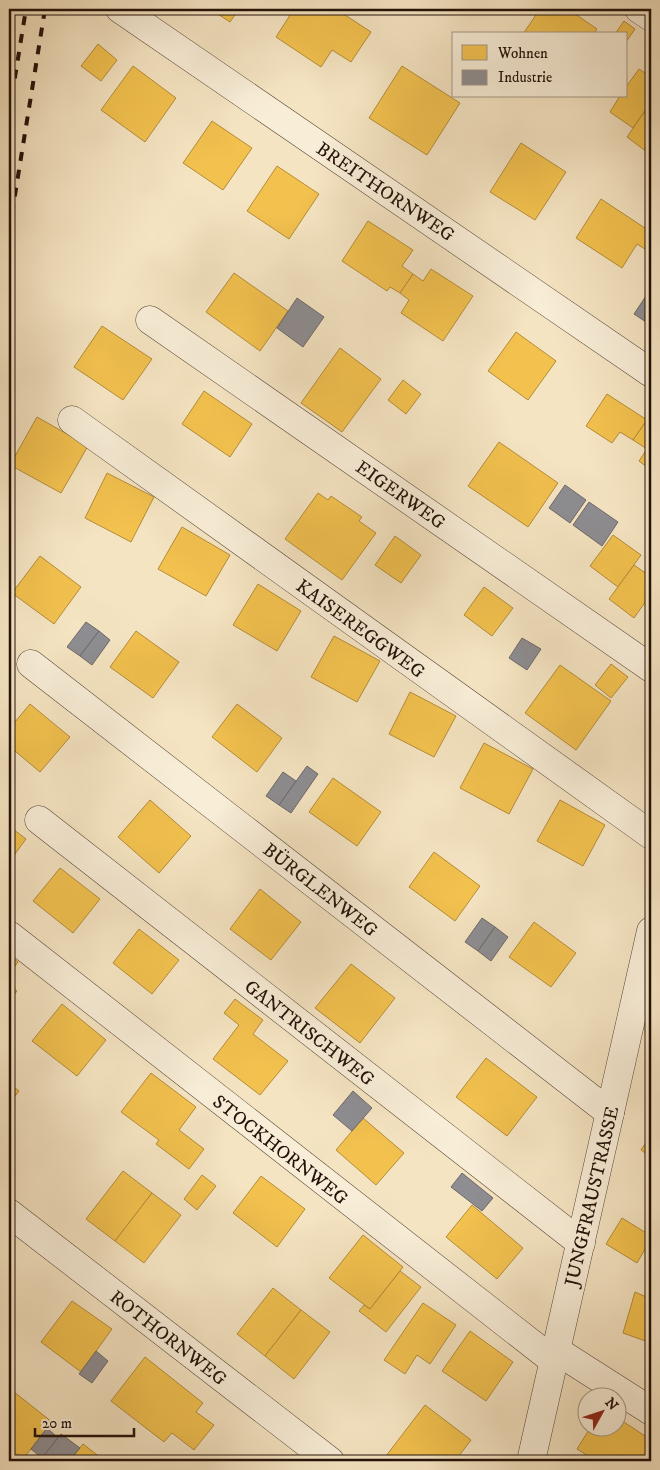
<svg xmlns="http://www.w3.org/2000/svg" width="660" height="1470" font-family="'IM FELL DW Pica',serif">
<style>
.homes{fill:#f2c14e;stroke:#b48c39}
.industry{fill:#8d8d92;stroke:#6d6869}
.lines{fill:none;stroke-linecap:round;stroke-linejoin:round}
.street-casing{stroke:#584637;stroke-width:29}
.street{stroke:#f8edd7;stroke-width:28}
.rail{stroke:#231109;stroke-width:4;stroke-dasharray:9 9;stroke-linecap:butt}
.labels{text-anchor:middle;stroke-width:5;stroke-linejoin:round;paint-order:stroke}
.street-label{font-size:19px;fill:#231109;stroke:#f8edd7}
</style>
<rect width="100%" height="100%" fill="#f5e4c2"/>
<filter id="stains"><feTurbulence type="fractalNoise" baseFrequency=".004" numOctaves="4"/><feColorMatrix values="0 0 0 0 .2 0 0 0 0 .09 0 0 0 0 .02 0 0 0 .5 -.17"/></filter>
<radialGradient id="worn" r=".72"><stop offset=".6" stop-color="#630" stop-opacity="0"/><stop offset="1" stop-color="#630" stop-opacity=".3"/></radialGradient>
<g class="homes">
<path d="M 210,9 L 239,9 L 230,22 Z"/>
<path d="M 294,9 L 336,9 L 371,32 L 351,62 L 332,50 L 321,67 L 276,37 Z"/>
<path d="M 540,9 L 568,9 L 597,29 L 594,34 L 523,34 Z"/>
<path d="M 624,21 L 635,29 L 626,42 L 626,34 L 615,34 Z"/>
<path d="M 98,44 L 117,60 L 101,81 L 81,66 Z"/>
<path d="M 133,66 L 176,98 L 145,142 L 101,110 Z"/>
<path d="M 402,66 L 460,103 L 427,155 L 369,118 Z"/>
<path d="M 639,69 L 651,77 L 651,102 L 633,128 L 610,112 L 620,96 L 626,96 L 626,87 Z"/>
<path d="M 651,102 L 651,155 L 627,137 Z"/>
<path d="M 212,121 L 252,148 L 223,190 L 183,163 Z"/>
<path d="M 521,143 L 566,172 L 535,220 L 490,192 Z"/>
<path d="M 277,166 L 319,194 L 289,239 L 247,211 Z"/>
<path d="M 601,199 L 651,232 L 651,253 L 637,244 L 622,268 L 576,238 Z"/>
<path d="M 368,221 L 413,250 L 402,266 L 413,274 L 400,293 L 390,287 L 387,291 L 342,261 Z"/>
<path d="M 431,269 L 473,296 L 443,341 L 401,313 L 409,300 L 400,293 L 413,274 L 423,281 Z"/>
<path d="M 234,273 L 288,311 L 260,351 L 206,312 Z"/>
<path d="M 102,326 L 152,359 L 123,400 L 74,367 Z"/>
<path d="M 516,332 L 556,361 L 528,400 L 488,371 Z"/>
<path d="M 340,348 L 381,379 L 342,432 L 301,403 Z"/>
<path d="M 403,380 L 421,394 L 406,414 L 388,400 Z"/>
<path d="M 204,391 L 252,424 L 230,457 L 182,424 Z"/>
<path d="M 607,394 L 647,420 L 633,440 L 620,432 L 612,443 L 586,426 Z"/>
<path d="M 37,417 L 88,446 L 61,493 L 10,465 Z"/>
<path d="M 647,420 L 651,423 L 651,470 L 639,461 L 647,449 L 633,440 Z"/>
<path d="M 499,442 L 558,483 L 528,527 L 468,486 Z"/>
<path d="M 107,473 L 154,497 L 131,542 L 85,518 Z"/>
<path d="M 318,493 L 328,500 L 331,496 L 362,517 L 359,521 L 376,533 L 342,580 L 285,539 Z"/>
<path d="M 182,527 L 230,555 L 206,596 L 158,569 Z"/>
<path d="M 613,535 L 641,555 L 618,587 L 590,566 Z"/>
<path d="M 395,536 L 421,555 L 401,583 L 375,565 Z"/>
<path d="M 40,556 L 81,587 L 54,624 L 12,593 Z"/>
<path d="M 634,565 L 651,577 L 651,594 L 634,618 L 609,599 Z"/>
<path d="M 258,584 L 301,611 L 277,651 L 233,625 Z"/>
<path d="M 484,587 L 513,608 L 492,636 L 464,615 Z"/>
<path d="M 136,631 L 179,662 L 153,698 L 110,667 Z"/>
<path d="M 334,636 L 380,661 L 357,702 L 311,677 Z"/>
<path d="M 611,664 L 628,677 L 611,698 L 595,685 Z"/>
<path d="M 560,665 L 611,701 L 576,750 L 525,713 Z"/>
<path d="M 410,692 L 456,716 L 434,757 L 389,734 Z"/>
<path d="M 30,704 L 70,737 L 40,772 L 9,746 L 9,729 Z"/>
<path d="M 237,704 L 282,738 L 257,772 L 212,737 Z"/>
<path d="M 484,743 L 533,769 L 509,814 L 460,788 Z"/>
<path d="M 333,778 L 381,812 L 357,846 L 309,812 Z"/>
<path d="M 150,800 L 191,836 L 159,873 L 118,837 Z"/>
<path d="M 560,800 L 605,825 L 583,866 L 537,841 Z"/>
<path d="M 9,826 L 26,839 L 9,862 Z"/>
<path d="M 434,852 L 480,886 L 455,921 L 409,887 Z"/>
<path d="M 60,868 L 100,899 L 73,933 L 33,901 Z"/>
<path d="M 260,889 L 301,922 L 271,960 L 230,929 Z"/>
<path d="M 534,922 L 576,953 L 551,987 L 509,957 Z"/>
<path d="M 139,929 L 179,960 L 152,994 L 113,963 Z"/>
<path d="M 9,955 L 18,962 L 9,974 Z"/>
<path d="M 351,964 L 395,998 L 360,1043 L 315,1008 Z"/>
<path d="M 9,985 L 17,991 L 9,1001 Z"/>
<path d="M 235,999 L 263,1020 L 253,1034 L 288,1061 L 260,1095 L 213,1059 L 239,1025 L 224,1013 Z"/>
<path d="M 62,1004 L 106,1040 L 77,1076 L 32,1041 Z"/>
<path d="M 486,1058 L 537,1097 L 507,1136 L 456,1097 Z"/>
<path d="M 151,1073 L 196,1107 L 179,1130 L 204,1149 L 189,1169 L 156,1144 L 159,1140 L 121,1112 Z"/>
<path d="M 9,1083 L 19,1091 L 9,1104 Z"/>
<path d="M 363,1118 L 404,1153 L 376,1185 L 336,1150 Z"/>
<path d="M 651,1135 L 651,1157 L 641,1150 Z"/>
<path d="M 123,1171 L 152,1193 L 115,1241 L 86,1219 Z"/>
<path d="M 202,1175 L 216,1186 L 197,1210 L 184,1199 Z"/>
<path d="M 261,1176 L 305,1209 L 277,1247 L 233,1213 Z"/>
<path d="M 152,1193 L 181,1215 L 144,1263 L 115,1241 Z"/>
<path d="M 472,1205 L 523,1248 L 497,1279 L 446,1237 Z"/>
<path d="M 622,1218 L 651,1236 L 651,1239 L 637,1263 L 606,1244 Z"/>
<path d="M 363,1235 L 403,1267 L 370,1309 L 329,1278 Z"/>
<path d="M 400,1271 L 421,1287 L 386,1332 L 359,1311 L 364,1305 L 370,1309 Z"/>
<path d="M 273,1288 L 301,1310 L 265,1356 L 237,1334 Z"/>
<path d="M 635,1292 L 651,1299 L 651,1343 L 623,1333 Z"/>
<path d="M 72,1301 L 112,1329 L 81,1372 L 41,1342 Z"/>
<path d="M 423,1303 L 456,1325 L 430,1364 L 417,1355 L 405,1374 L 384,1360 Z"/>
<path d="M 301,1310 L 330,1332 L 294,1379 L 265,1356 Z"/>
<path d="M 470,1331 L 513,1362 L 486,1401 L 442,1371 Z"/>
<path d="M 145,1357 L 203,1403 L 196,1412 L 214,1425 L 194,1450 L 172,1433 L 164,1442 L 111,1401 Z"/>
<path d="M 9,1388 L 52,1422 L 23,1459 L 9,1448 Z"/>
<path d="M 425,1405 L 471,1440 L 455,1461 L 393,1461 L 386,1456 Z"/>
<path d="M 618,1418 L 651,1440 L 651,1461 L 596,1461 L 577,1449 L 590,1428 L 618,1428 Z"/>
<path d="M 83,1444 L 105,1461 L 69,1461 Z"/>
</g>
<g class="industry">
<path d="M 646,296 L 651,299 L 651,314 L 646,322 L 634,314 Z"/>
<path d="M 297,298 L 324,317 L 303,347 L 277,328 Z"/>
<path d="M 565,485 L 586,500 L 570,523 L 549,508 Z"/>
<path d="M 589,502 L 618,522 L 602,546 L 573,525 Z"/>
<path d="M 86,622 L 99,631 L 80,656 L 67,647 Z"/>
<path d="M 99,631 L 110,640 L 92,665 L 80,656 Z"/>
<path d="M 522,638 L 541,649 L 527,670 L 509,658 Z"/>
<path d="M 307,766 L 318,774 L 291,813 L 279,805 Z"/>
<path d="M 283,772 L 296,781 L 279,805 L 266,796 Z"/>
<path d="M 482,918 L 495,927 L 478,951 L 465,942 Z"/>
<path d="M 495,927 L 508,937 L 491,961 L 478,951 Z"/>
<path d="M 353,1091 L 372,1108 L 352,1131 L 333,1115 Z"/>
<path d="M 462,1173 L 493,1198 L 482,1211 L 451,1187 Z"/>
<path d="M 96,1351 L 108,1361 L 92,1383 L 79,1374 Z"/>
<path d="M 47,1428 L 58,1438 L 42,1458 L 31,1449 Z"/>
<path d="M 61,1434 L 80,1448 L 69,1461 L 46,1461 L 42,1458 Z"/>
</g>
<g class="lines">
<g class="street-casing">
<g id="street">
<path d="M 120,9 L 651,373"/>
<path d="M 639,9 L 651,17"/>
<path d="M 150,320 L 651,668"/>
<path d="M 72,420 L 651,835"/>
<path d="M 31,664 L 610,1113"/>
<path d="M 39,820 L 581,1243"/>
<path d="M 9,935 L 554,1361"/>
<path d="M 9,1213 L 330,1461"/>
<path d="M 557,1351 L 651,1411"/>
<path d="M 531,1461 L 651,931"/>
</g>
</g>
<use href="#street" class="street"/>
<g class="rail">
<path d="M 9,114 L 26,9"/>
<path d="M 9,232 L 45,9"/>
</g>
</g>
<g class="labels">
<g class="street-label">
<text transform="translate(386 191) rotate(34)" y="7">BREITHORNWEG</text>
<text transform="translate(401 494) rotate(35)" y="7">EIGERWEG</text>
<text transform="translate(361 628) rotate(36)" y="7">KAISEREGGWEG</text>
<text transform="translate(321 889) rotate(38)" y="7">BÜRGLENWEG</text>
<text transform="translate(310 1032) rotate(38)" y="7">GANTRISCHWEG</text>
<text transform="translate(281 1149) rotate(38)" y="7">STOCKHORNWEG</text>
<text transform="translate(591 1196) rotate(-77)" y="7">JUNGFRAUSTRASSE</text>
<text transform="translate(169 1337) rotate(38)" y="7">ROTHORNWEG</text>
</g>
</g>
<rect width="660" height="1470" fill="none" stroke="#f5e4c2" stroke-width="30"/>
<rect x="10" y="10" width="640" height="1450" fill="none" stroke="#231109" stroke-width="2.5"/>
<rect x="15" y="15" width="630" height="1440" fill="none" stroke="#231109"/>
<rect x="452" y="32" width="175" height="65" fill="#f8edd7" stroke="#a39585"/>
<rect x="462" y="45" width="25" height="15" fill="#f2c14e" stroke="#a39585"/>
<text x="498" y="58" font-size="15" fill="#231109">Wohnen</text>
<rect x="462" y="70" width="25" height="15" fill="#8d8d92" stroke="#a39585"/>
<text x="498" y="82" font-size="15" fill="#231109">Industrie</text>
<g transform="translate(602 1412) rotate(50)"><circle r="24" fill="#f8edd7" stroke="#a39585"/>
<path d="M0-4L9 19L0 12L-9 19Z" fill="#8f2418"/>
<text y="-8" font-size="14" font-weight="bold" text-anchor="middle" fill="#231109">N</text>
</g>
<path d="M35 1428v8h99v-8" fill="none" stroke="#231109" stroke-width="2.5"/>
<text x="42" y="1428" font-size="15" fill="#231109" stroke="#f8edd7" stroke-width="4" paint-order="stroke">20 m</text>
<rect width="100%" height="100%" filter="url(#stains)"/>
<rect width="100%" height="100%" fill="url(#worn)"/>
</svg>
